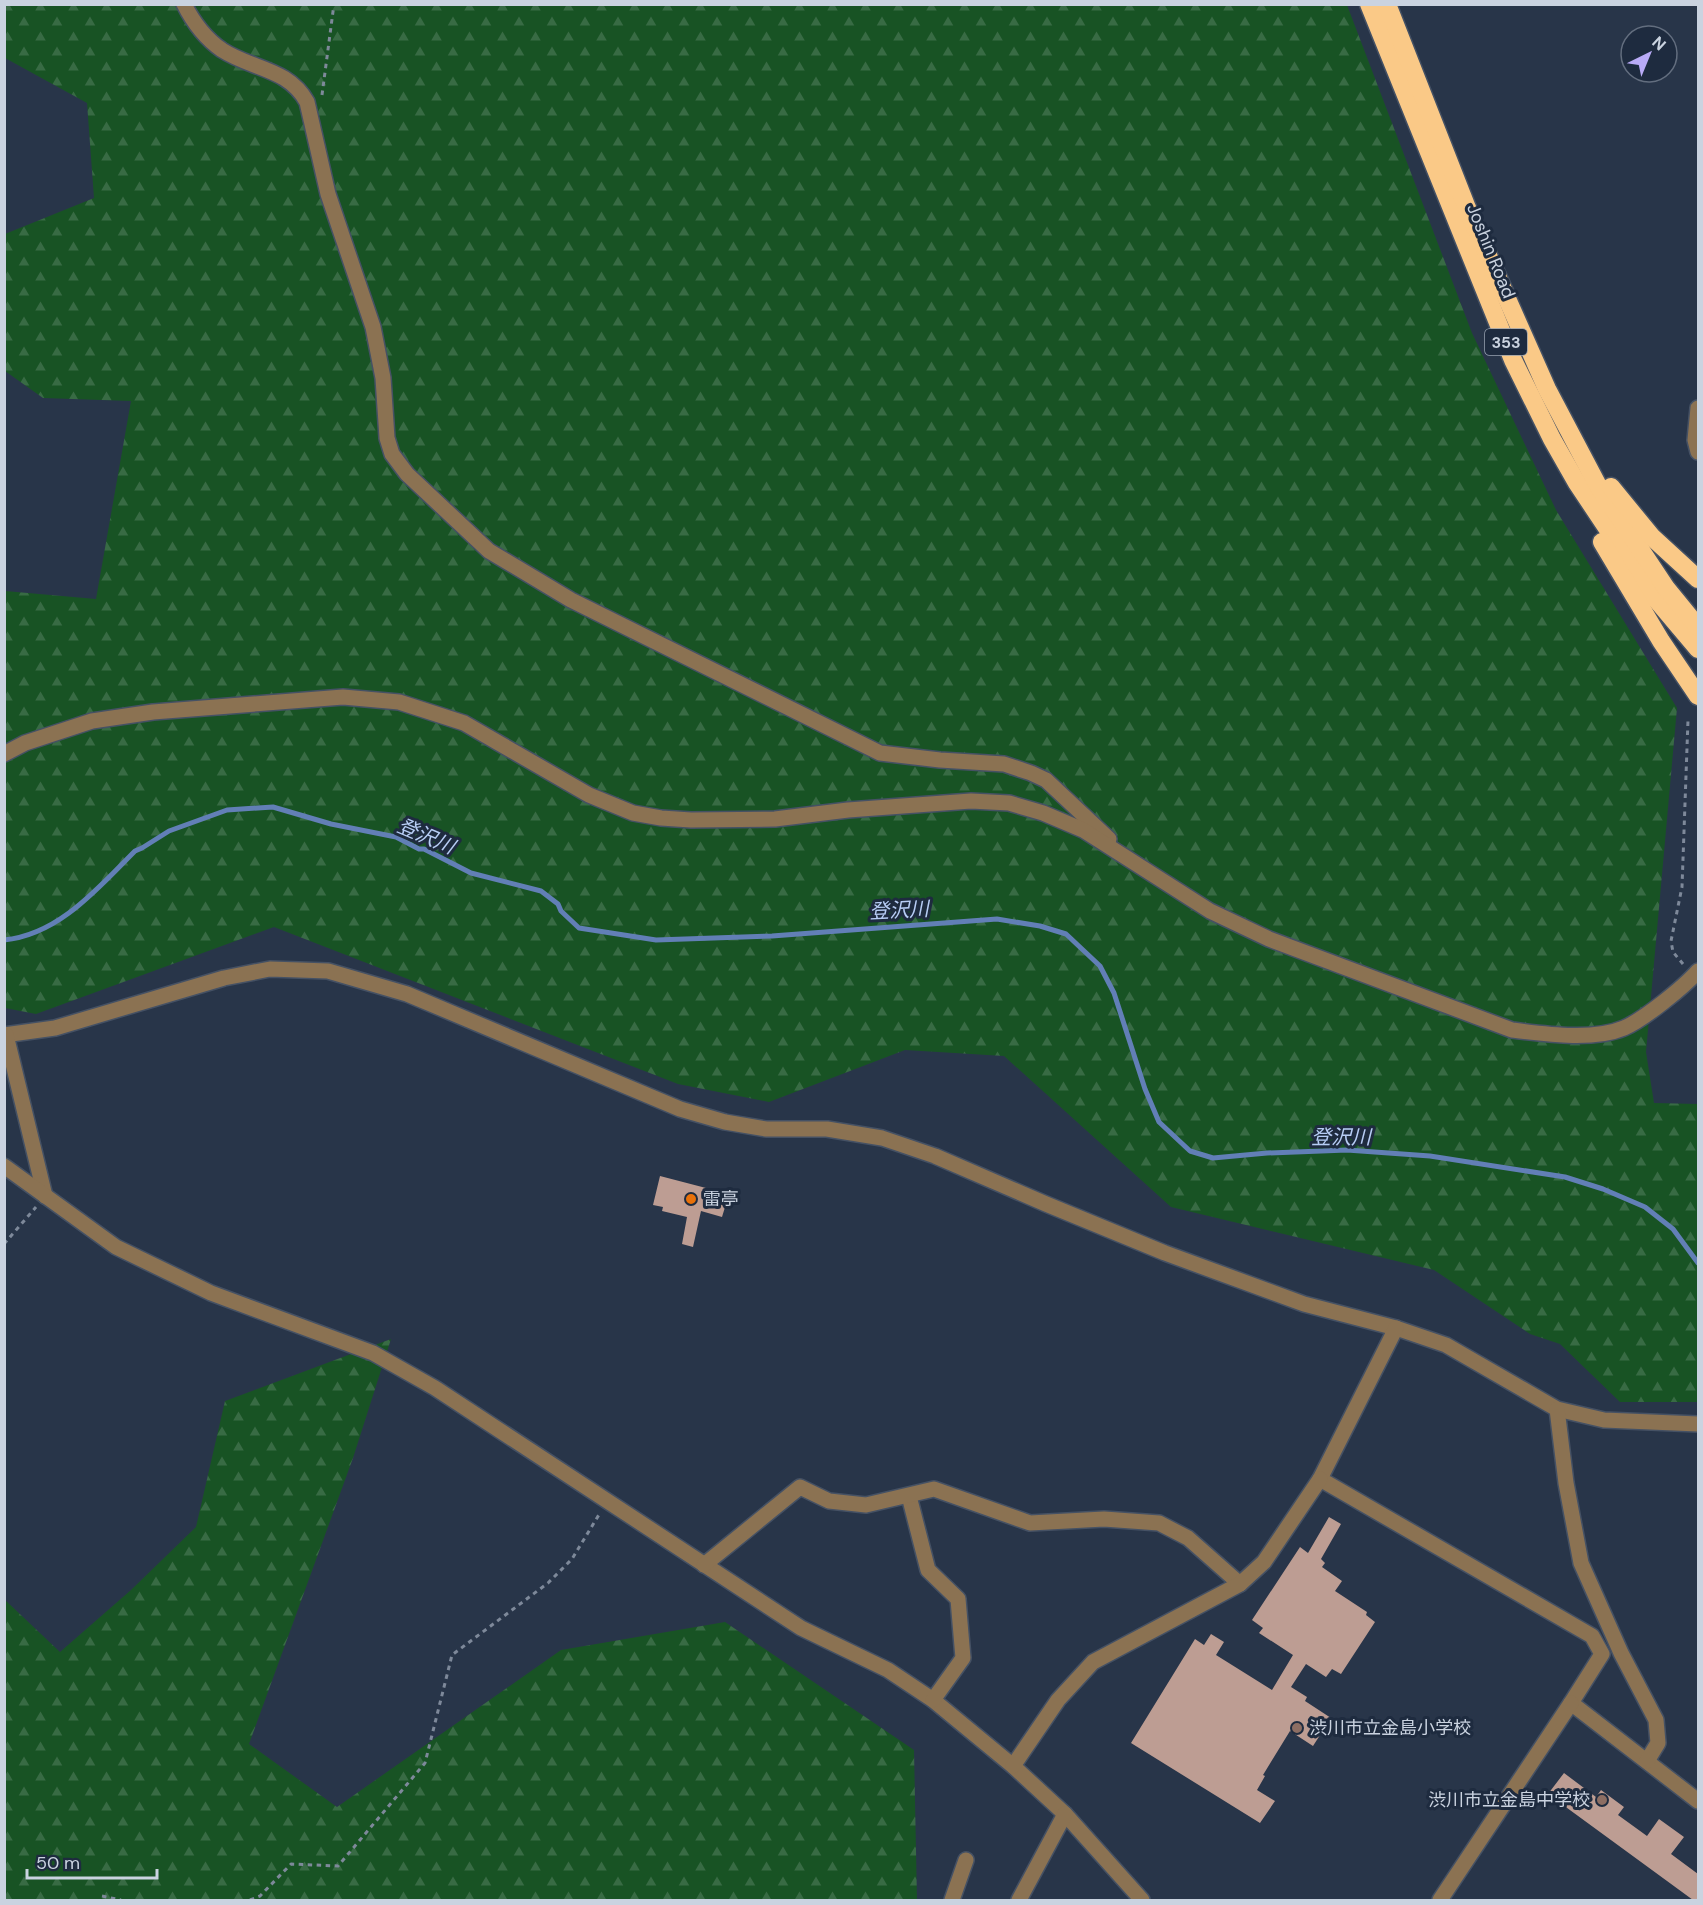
<svg xmlns="http://www.w3.org/2000/svg" width="1703" height="1905" font-family="'DM Sans','Noto Sans JP',sans-serif">
<style>
.forest{fill:url(#forest-firs)}
.lines{fill:none;stroke-linecap:round;stroke-linejoin:round}
.stream{stroke:#627fb6;stroke-width:5}
.building{fill:#bd9d93}
.minor-casing{stroke:#455164;stroke-width:18}
.highway-casing{stroke:#455164;stroke-width:21}
.path{stroke:#7e899a;stroke-width:3;stroke-dasharray:4.5 4.5;stroke-linecap:butt}
.minor{stroke:#8b7252;stroke-width:15}
.highway{stroke:#fac987;stroke-width:18}
.food-dot{fill:#e8710a;stroke:#1e2b3f;stroke-width:2}
.education-dot{fill:#8d6e63;stroke:#1e2b3f;stroke-width:2}
.labels{text-anchor:middle;stroke-width:6;stroke-linejoin:round;paint-order:stroke}
.shield{fill:#1e2b3f;stroke:#96a1b0;stroke-width:1.5}
.shield-label{font-size:16px;font-weight:bold;fill:#cad3e0}
.street-label{font-size:18px;fill:#cad3e0;stroke:#1e2b3f}
.poi-label{font-size:18px;fill:#cad3e0;stroke:#1e2b3f;text-anchor:start}
.water-label{font-size:20px;font-style:italic;fill:#b7cdf5;stroke:#1e2b3f}
</style>
<defs>
<pattern id="forest-firs" width="22" height="20" patternUnits="userSpaceOnUse" patternTransform="scale(1.5)"><rect width="22" height="20" fill="#185324"/><path d="M5 1l3.5 6h-7zM16 11l3.5 6h-7z" fill="#386b44"/></pattern>
</defs>
<rect width="100%" height="100%" fill="#283549"/>
<g class="forest">
<path d="M 5,5 L 1347,5 L 1472,333 L 1556,510 L 1677,708 L 1646,1052 L 1654,1103 L 1698,1104 L 1698,1402 L 1620,1402 L 1560,1344 L 1530,1334 L 1434,1270 L 1171,1207 L 1004,1056 L 905,1050 L 769,1102 L 678,1084 L 274,927 L 36,1014 L 5,1008 L 5,591 L 96,599 L 131,401 L 43,398 L 5,371 L 5,234 L 94,198 L 87,103 L 5,58 Z"/>
<path d="M 391,1339 L 353,1458 L 249,1744 L 337,1807 L 561,1650 L 725,1622 L 914,1750 L 917,1900 L 5,1900 L 4,1599 L 60,1652 L 131,1590 L 196,1527 L 225,1401 Z"/>
</g>
<g class="lines">
<path class="stream" d="M 4,940 C 59,935 99,887 135,851 L 142,848 L 169,831 L 227,810 L 273,807 L 331,824 L 396,837 L 419,849 L 424,849 L 471,873 L 541,891 L 558,904 L 561,911 L 579,928 L 656,940 L 772,936 L 997,919 L 1040,926 L 1066,934 L 1100,966 L 1114,993 L 1145,1089 L 1159,1122 L 1190,1151 L 1213,1158 L 1267,1153 L 1347,1150 L 1430,1156 L 1565,1177 L 1603,1189 L 1645,1207 L 1673,1229 L 1698,1263"/>
</g>
<g class="building">
<path d="M 660,1176 L 729,1194 L 722,1217 L 701,1211 L 693,1247 L 682,1244 L 687,1217 L 662,1211 L 663,1207 L 653,1205 Z"/>
<path d="M 1329,1517 L 1341,1524 L 1321,1559 L 1325,1563 L 1322,1567 L 1342,1581 L 1335,1591 L 1367,1612 L 1366,1615 L 1375,1622 L 1341,1674 L 1332,1669 L 1326,1677 L 1306,1664 L 1291,1687 L 1307,1697 L 1305,1701 L 1331,1718 L 1313,1746 L 1290,1731 L 1263,1775 L 1265,1776 L 1257,1790 L 1275,1801 L 1260,1823 L 1131,1743 L 1195,1639 L 1204,1645 L 1211,1634 L 1224,1642 L 1216,1655 L 1272,1690 L 1293,1655 L 1259,1633 L 1263,1628 L 1252,1620 L 1300,1547 L 1308,1553 Z"/>
<path d="M 1564,1773 L 1596,1797 L 1601,1790 L 1624,1807 L 1618,1815 L 1647,1836 L 1659,1819 L 1684,1837 L 1671,1854 L 1698,1874 L 1698,1900 L 1693,1900 L 1548,1794 Z"/>
</g>
<g class="lines">
<g class="minor-casing">
<g id="minor">
<path d="M 184,4 C 193,22 206,39 222,50 C 253,70 288,68 307,102 L 328,194 L 373,327 L 383,378 L 387,438 L 392,454 L 407,474 L 489,551 L 571,600 L 880,753 L 940,760 L 1004,764 L 1031,773 L 1046,780 L 1109,839"/>
<path d="M 1698,408 L 1695,440 L 1698,452"/>
<path d="M 4,754 L 25,743 L 92,721 L 153,712 L 343,697 L 399,702 L 464,723 L 589,795 L 633,813 L 661,818 L 691,820 L 775,819 L 848,810 L 971,801 L 1009,803 L 1043,813 L 1083,830 L 1210,911 L 1269,939 L 1512,1030 C 1545,1034 1593,1041 1624,1028 C 1643,1020 1684,987 1698,971"/>
<path d="M 4,1035 L 55,1028 L 224,978 L 270,969 L 328,971 L 407,994 L 680,1109 L 725,1122 L 766,1129 L 827,1129 L 882,1138 L 935,1156 L 1046,1204 L 1165,1253 L 1304,1304 L 1396,1328 L 1446,1345 L 1557,1409 L 1604,1420 L 1698,1424"/>
<path d="M 6,1035 L 45,1196"/>
<path d="M 4,1166 L 116,1247 L 211,1293 L 373,1353 L 435,1388 L 801,1628 L 888,1670 L 933,1700 L 1013,1766 L 1065,1814 L 1142,1900"/>
<path d="M 1396,1328 L 1320,1479 L 1592,1636 L 1602,1654 L 1571,1703 L 1698,1801"/>
<path d="M 1557,1409 L 1566,1483 L 1581,1563 L 1621,1653 L 1656,1720 L 1658,1743 L 1647,1761"/>
<path d="M 909,1496 L 928,1570 L 958,1599 L 963,1658 L 933,1700"/>
<path d="M 704,1565 L 800,1487 L 829,1501 L 866,1505 L 934,1489 L 1030,1523 L 1104,1519 L 1159,1523 L 1188,1538 L 1240,1584"/>
<path d="M 1013,1766 L 1058,1700 L 1093,1662 L 1240,1584 L 1264,1562 L 1320,1479"/>
<path d="M 952,1900 L 966,1860"/>
<path d="M 1019,1900 L 1065,1814"/>
<path d="M 1440,1900 L 1571,1703"/>
</g>
</g>
<g class="highway-casing">
<g id="highway">
<path d="M 1369,4 L 1513,360 L 1552,439 L 1577,483 L 1649,591 L 1698,649"/>
<path d="M 1387,4 L 1467,208 L 1547,389 L 1597,484 L 1666,588 L 1698,627"/>
<path d="M 1611,487 L 1652,537 L 1698,579"/>
<path d="M 1602,542 L 1661,641 L 1698,696"/>
</g>
</g>
<g class="path">
<path d="M 322,95 L 334,4"/>
<path d="M 1683,964 L 1673,952 L 1671,941 L 1682,887 L 1688,720"/>
<path d="M 4,1244 L 36,1207"/>
<path d="M 102,1896 L 121,1900"/>
<path d="M 250,1900 L 260,1896 L 291,1864 L 338,1866 L 425,1763 L 452,1655 L 548,1583 L 572,1559 L 600,1513"/>
</g>
<use href="#minor" class="minor"/>
<use href="#highway" class="highway"/>
</g>
<circle class="food-dot" cx="691" cy="1199" r="6"/>
<g class="education-dot">
<circle cx="1297" cy="1728" r="6"/>
<circle cx="1602" cy="1800" r="6"/>
</g>
<g class="labels">
<rect class="shield" x="1485" y="329" width="42" height="26" rx="4.5"/>
<g class="shield-label">
<text x="1506" y="348">353</text>
</g>
<g class="street-label">
<text transform="translate(1491 251) rotate(68)" y="6">Joshin Road</text>
</g>
<g class="poi-label">
<text x="703" y="1205">雷亭</text>
<text x="1309" y="1734">渋川市立金島小学校</text>
<text x="1590" y="1806" text-anchor="end">渋川市立金島中学校</text>
</g>
<g class="water-label">
<text transform="translate(426 836) rotate(23)" y="7">登沢川</text>
<text transform="translate(899 910) rotate(-3)" y="7">登沢川</text>
<text x="1341" y="1144">登沢川</text>
</g>
</g>
<rect width="1703" height="1905" fill="none" stroke="#cad3e0" stroke-width="12"/>
<g transform="translate(1649 54) rotate(43)"><circle r="28" fill="#1e2b3f" stroke="#636e7f" stroke-width="1.5"/>
<path d="M0-4.5L10 22L0 15L-10 22Z" fill="#b9abf7"/>
<text y="-9" font-size="16" font-weight="bold" text-anchor="middle" fill="#cad3e0">N</text>
</g>
<path d="M27 1869v9h130v-9" fill="none" stroke="#cad3e0" stroke-width="3"/>
<text x="36" y="1869" font-size="18" fill="#cad3e0" stroke="#1e2b3f" stroke-width="4.5" paint-order="stroke">50 m</text>
</svg>
